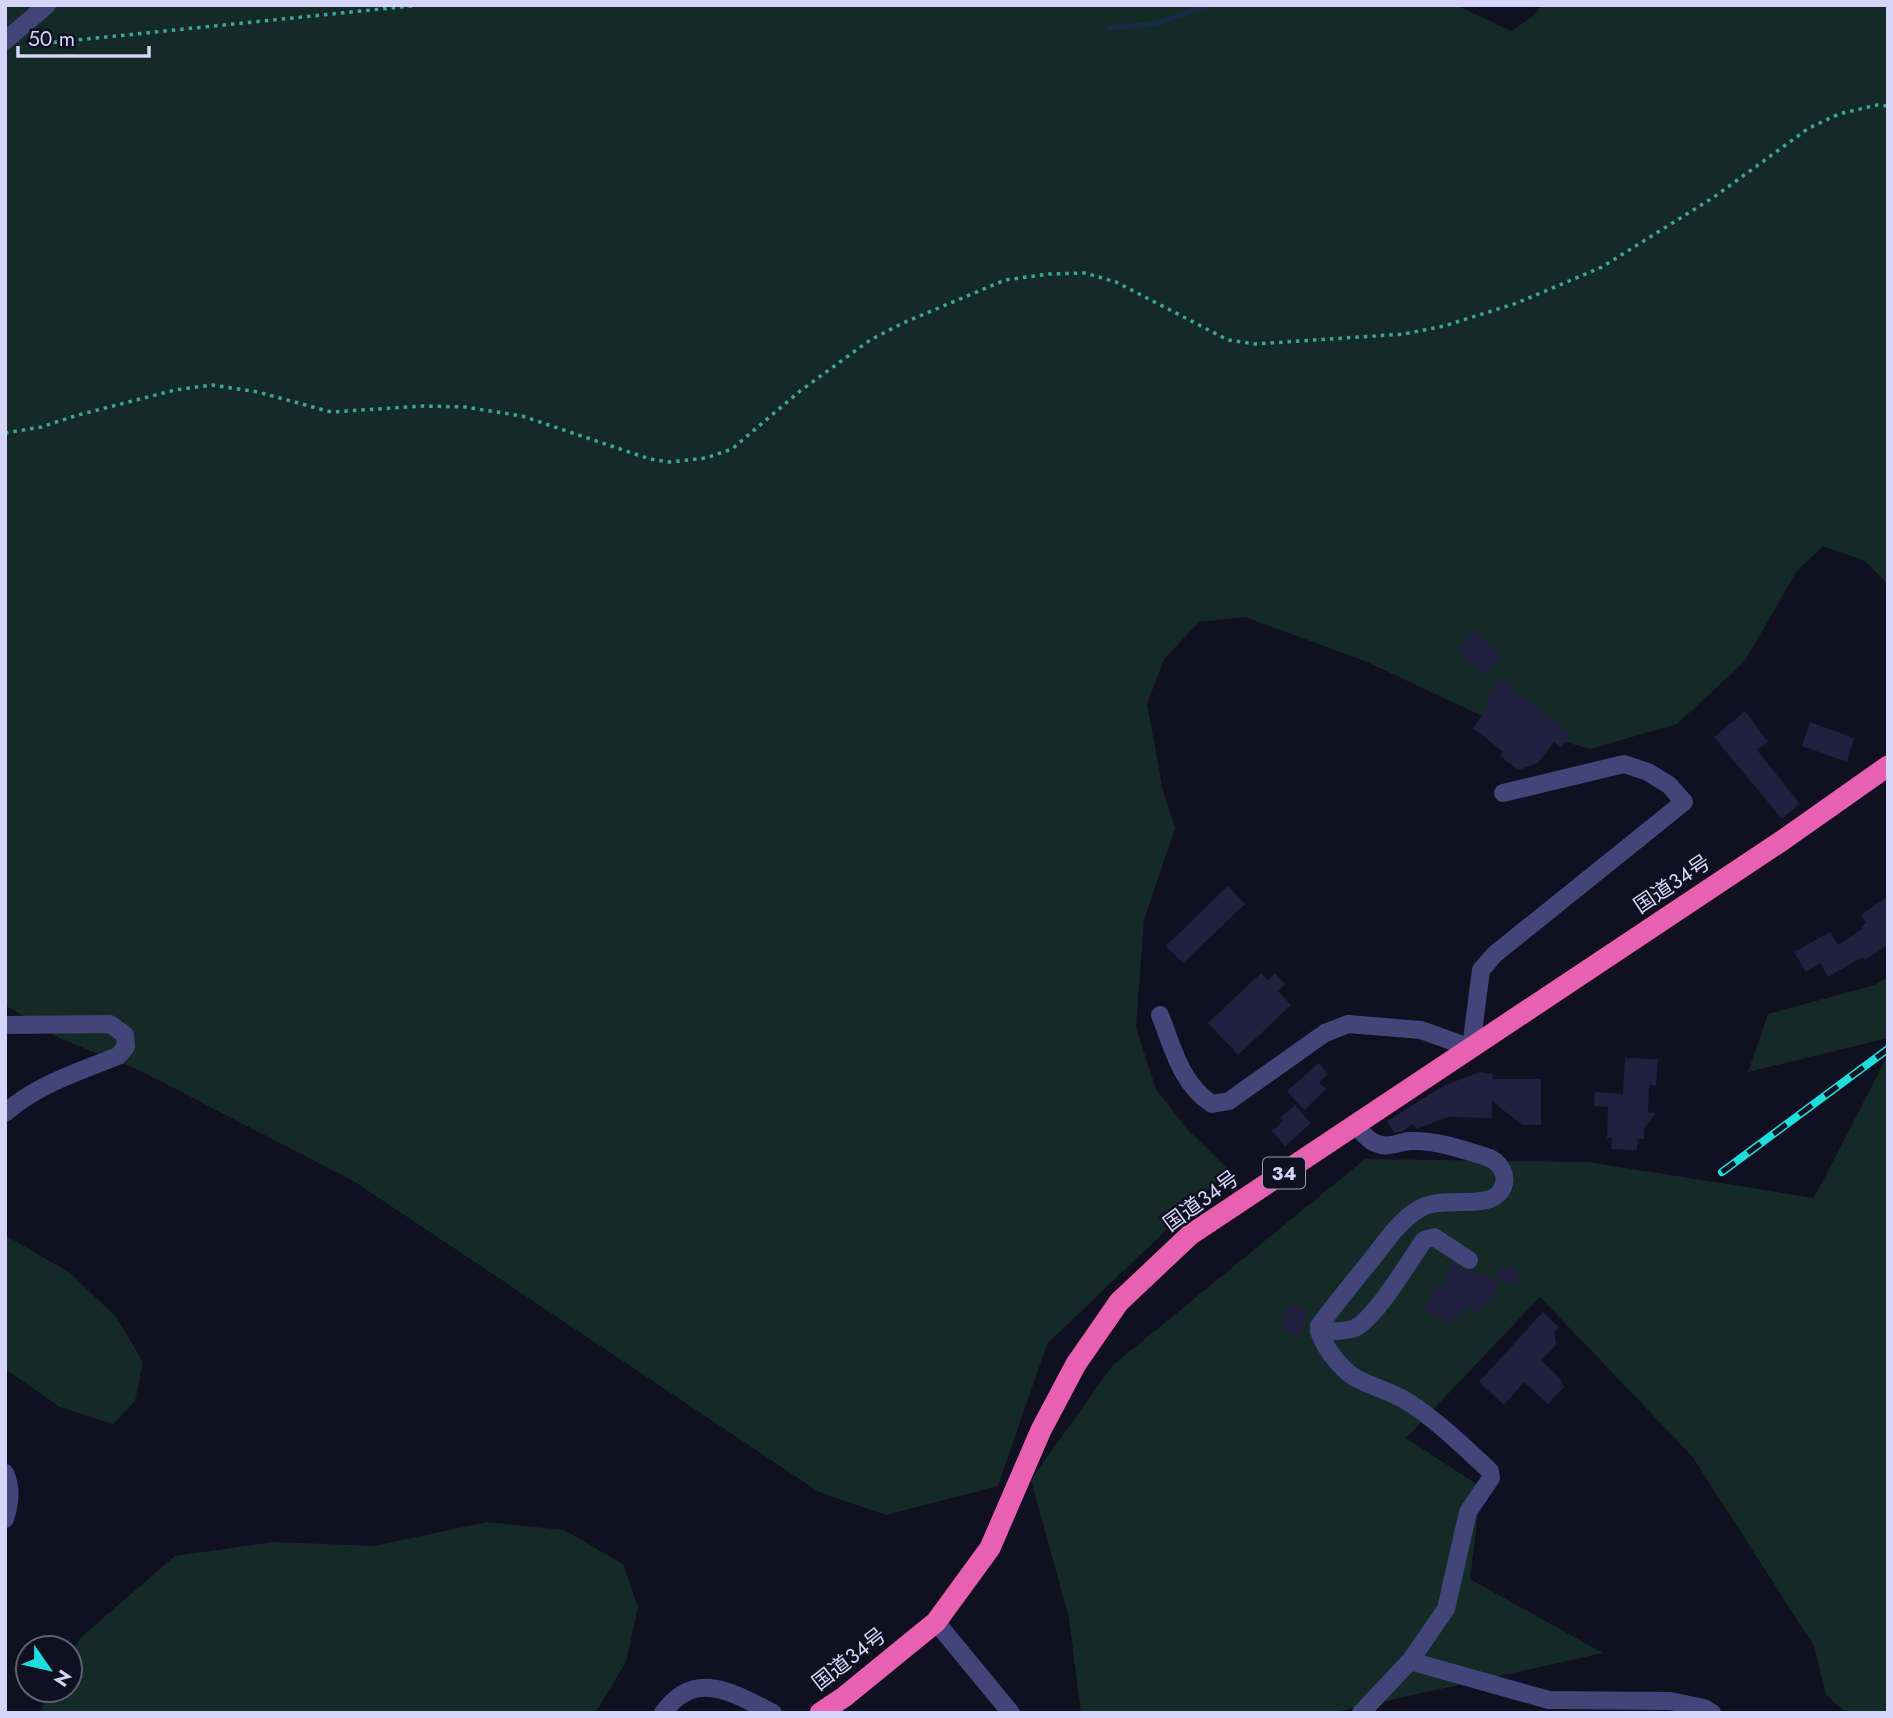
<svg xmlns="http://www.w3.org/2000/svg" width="1893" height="1718" font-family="Jost,'Noto Sans JP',sans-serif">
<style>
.green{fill:#142a27}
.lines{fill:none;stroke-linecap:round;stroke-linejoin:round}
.stream{stroke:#162c45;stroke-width:5}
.building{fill:#221f3f}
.path{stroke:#3ea594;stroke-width:3.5;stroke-dasharray:3.5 5;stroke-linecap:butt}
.minor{stroke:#41457a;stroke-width:18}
.highway{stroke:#ea60b0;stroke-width:21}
.rail-casing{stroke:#1ddedd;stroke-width:8}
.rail{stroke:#111021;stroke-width:5;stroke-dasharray:16;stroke-linecap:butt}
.labels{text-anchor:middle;stroke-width:5;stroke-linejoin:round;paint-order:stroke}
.shield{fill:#111021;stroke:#9b9ab8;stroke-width:2}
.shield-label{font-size:19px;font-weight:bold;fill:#d6d5f9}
.street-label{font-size:21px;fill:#d6d5f9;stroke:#111021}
</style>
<rect width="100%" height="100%" fill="#111021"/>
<g class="green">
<path d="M 5,5 L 1456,5 L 1511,31 L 1535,15 L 1542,5 L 1888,5 L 1888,584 L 1865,561 L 1823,546 L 1797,571 L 1744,662 L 1677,724 L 1590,749 L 1495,722 L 1365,661 L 1245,617 L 1199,622 L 1164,659 L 1147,704 L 1163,791 L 1175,828 L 1144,920 L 1136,1028 L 1156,1089 L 1186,1128 L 1229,1170 L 1047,1344 L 998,1486 L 886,1515 L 819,1492 L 355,1182 L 141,1071 L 59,1038 L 5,1005 Z"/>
<path d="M 1888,977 L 1888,1038 L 1748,1072 L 1768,1014 L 1875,985 Z"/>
<path d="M 1888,1055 L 1888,1713 L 1847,1713 L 1826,1695 L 1814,1646 L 1692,1456 L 1540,1297 L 1406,1438 L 1481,1487 L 1470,1579 L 1603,1653 L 1331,1713 L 1081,1713 L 1069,1618 L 1031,1480 L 1112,1366 L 1365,1159 L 1588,1162 L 1814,1198 Z"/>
<path d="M 5,1235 L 70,1273 L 116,1317 L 143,1362 L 135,1401 L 113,1424 L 60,1407 L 5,1369 Z"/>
<path d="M 487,1522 L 564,1530 L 623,1564 L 638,1607 L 626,1662 L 595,1713 L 39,1713 L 51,1690 L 70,1690 L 70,1656 L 80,1638 L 175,1556 L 274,1542 L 374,1546 Z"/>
</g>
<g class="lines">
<path class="stream" d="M 1110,28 L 1154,24 L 1209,5"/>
</g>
<g class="building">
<path d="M 1475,631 L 1502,657 L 1484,676 L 1457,649 Z"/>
<path d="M 1501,679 L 1571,735 L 1561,748 L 1554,742 L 1538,763 L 1518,770 L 1500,756 L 1503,752 L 1473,728 L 1490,703 L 1485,699 Z"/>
<path d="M 1745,711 L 1768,742 L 1757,750 L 1800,804 L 1782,819 L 1714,737 Z"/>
<path d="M 1810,722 L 1854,738 L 1847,762 L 1802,746 Z"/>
<path d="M 1228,886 L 1245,904 L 1183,963 L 1166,946 Z"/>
<path d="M 1888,896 L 1888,945 L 1865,960 L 1863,957 L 1828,977 L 1820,963 L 1806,972 L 1794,952 L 1830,932 L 1838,945 L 1862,929 L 1861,927 L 1866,923 L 1861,915 Z"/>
<path d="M 1261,973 L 1268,980 L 1275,973 L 1285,984 L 1278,991 L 1291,1005 L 1238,1055 L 1208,1023 Z"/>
<path d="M 1625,1058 L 1658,1059 L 1656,1086 L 1649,1085 L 1648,1112 L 1656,1113 L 1644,1128 L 1644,1139 L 1638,1139 L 1637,1150 L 1611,1149 L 1612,1138 L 1607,1138 L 1608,1107 L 1594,1106 L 1595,1092 L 1623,1094 Z"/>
<path d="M 1319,1063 L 1328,1074 L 1319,1082 L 1326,1089 L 1304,1110 L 1287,1091 Z"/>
<path d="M 1480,1072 L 1493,1074 L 1492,1079 L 1541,1079 L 1541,1125 L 1522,1125 L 1492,1101 L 1492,1118 L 1448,1117 L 1416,1129 L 1413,1124 L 1403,1131 L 1394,1133 L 1387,1121 L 1445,1085 Z"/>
<path d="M 1295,1105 L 1311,1123 L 1285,1146 L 1272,1131 L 1283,1121 L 1280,1118 Z"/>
<path d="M 1451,1265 L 1498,1280 L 1499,1268 L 1518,1269 L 1517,1285 L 1498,1282 L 1489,1304 L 1484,1302 L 1480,1312 L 1469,1307 L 1468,1311 L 1462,1309 L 1459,1318 L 1454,1315 L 1451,1323 L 1425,1312 L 1435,1284 L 1442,1287 Z"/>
<path d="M 1288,1305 L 1307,1310 L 1300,1335 L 1281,1330 Z"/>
<path d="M 1543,1312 L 1559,1327 L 1554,1332 L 1556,1345 L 1541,1360 L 1560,1378 L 1564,1387 L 1548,1404 L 1524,1382 L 1504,1405 L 1479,1382 Z"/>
</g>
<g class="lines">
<g class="path">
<path d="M 28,45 L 420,5"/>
<path d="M 5,433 L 41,427 L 78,415 L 175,390 L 212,385 L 258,392 L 331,412 L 423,406 L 465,407 L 522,416 L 650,459 L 670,462 L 706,458 L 732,449 L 800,391 L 870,340 L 903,323 L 1005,280 L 1049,274 L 1085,273 L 1116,282 L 1228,340 L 1255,344 L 1404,334 L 1444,326 L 1517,303 L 1602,267 L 1714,197 L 1809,128 L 1839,114 L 1877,105 L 1888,106"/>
</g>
<g class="minor">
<path d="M 5,41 L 47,5"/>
<path d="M 1160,1015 C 1173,1048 1181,1084 1212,1104 L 1229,1101 L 1325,1033 L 1348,1024 L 1421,1030 L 1471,1048 L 1481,970 L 1495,954 L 1684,802 L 1669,785 L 1648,772 L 1624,764 L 1503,793"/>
<path d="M 5,1025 L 110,1024 L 125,1035 L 126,1047 L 118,1056 C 78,1072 38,1084 5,1113"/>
<path d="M 1356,1125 C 1361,1131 1367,1140 1375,1143 C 1389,1149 1397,1142 1411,1141 C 1435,1140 1461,1149 1484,1156 C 1500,1160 1511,1177 1500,1192 C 1487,1210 1442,1195 1419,1209 C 1399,1221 1386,1241 1372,1259 C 1354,1281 1336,1303 1319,1326 C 1319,1342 1340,1368 1354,1377 C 1371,1387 1391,1391 1408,1402 C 1438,1421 1464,1447 1490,1471 L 1491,1478 L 1468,1512 L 1446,1609 L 1410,1661"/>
<path d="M 1319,1332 C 1329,1331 1342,1332 1352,1329 C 1373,1323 1410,1260 1424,1240 L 1434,1237 L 1469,1260"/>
<path d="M 5,1473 C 12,1488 10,1504 5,1519"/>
<path d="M 936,1622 L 1011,1713"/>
<path d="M 663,1713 C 695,1668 733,1693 773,1713"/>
<path d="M 1361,1713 L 1410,1661 L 1549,1700 L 1670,1701 L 1704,1708 L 1712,1713"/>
</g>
<path class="highway" d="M 820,1713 L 844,1697 L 936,1622 L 990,1548 L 1041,1430 L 1076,1364 L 1119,1302 L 1190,1235 L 1783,840 L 1888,766"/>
<g class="rail-casing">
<path id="rail" d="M 1722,1172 L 1888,1049"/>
</g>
<use href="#rail" class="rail"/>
</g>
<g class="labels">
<rect class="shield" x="1263" y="1157.5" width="42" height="31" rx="5"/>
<g class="shield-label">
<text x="1284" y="1180">34</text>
</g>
<g class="street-label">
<text transform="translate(1672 884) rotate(-34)" y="7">国道34号</text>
<text transform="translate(1201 1201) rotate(-36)" y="7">国道34号</text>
<text transform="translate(849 1659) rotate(-38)" y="7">国道34号</text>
</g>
</g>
<rect width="1893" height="1718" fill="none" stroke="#d6d5f9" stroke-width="14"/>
<g transform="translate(49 1669) rotate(124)"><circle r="33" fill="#111021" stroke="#605f77" stroke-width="2"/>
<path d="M0-5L12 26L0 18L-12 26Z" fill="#1ddedd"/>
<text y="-10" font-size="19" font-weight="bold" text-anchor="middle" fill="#d6d5f9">N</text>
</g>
<path d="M18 46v10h131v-10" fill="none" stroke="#d6d5f9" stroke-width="3.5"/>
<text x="28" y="46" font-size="21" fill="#d6d5f9" stroke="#111021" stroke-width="5" paint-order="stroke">50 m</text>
</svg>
